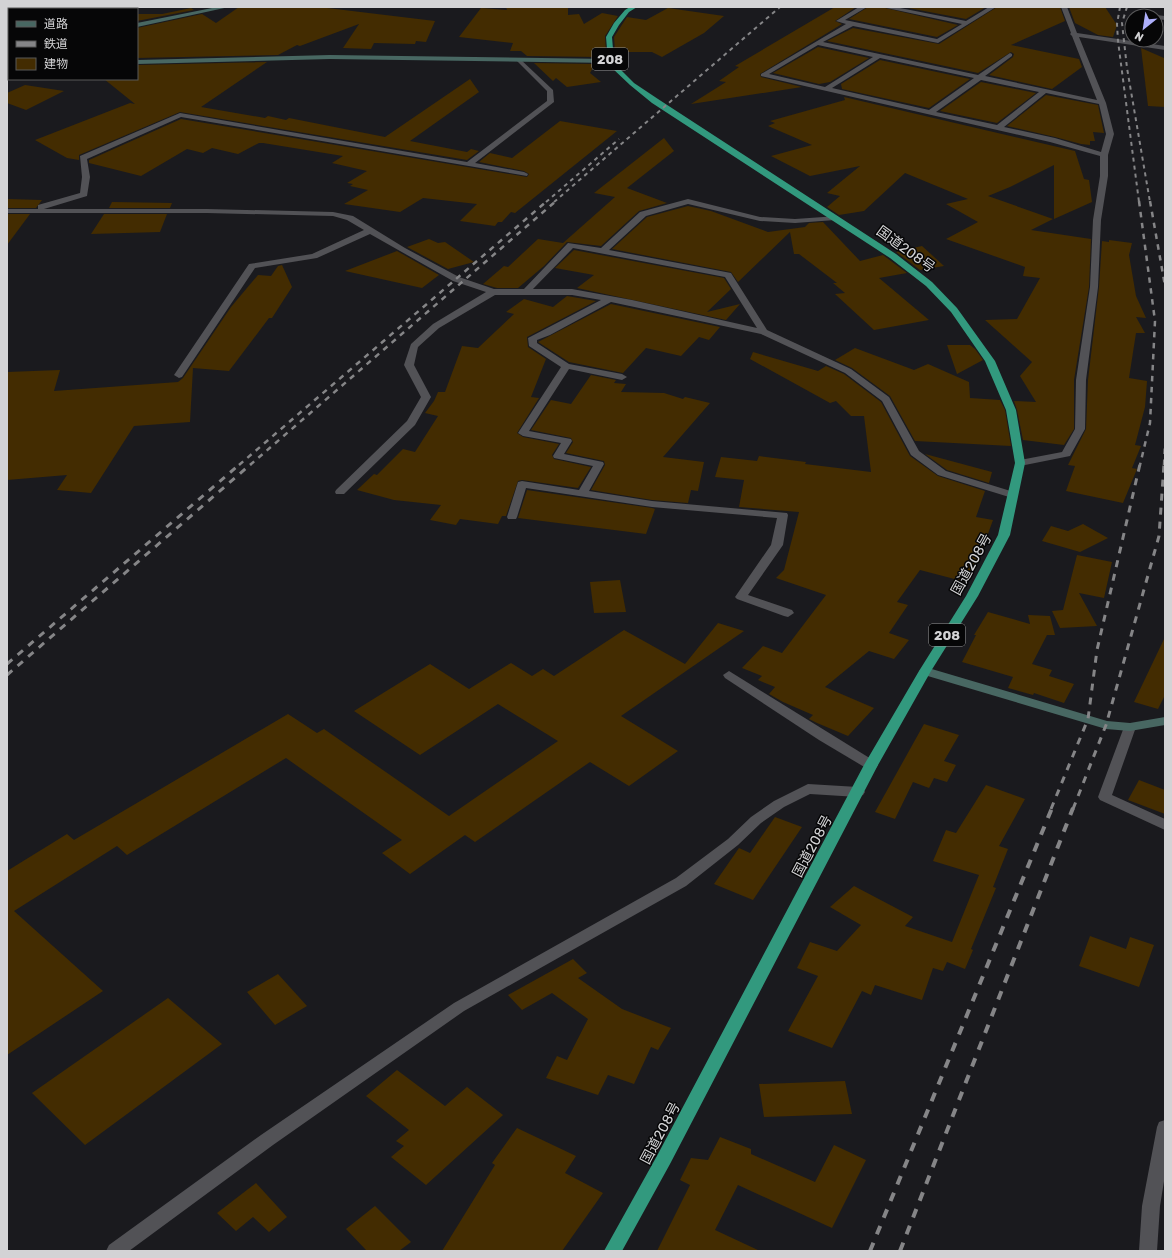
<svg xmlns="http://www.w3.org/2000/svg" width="1172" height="1258" font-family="Rubik,'Noto Sans JP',sans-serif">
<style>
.building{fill:#432c01}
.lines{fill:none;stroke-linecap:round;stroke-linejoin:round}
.lane{fill:#525256;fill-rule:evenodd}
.street{fill:#525256;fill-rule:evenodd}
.secondary{fill:#486762;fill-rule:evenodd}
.highway{fill:#32997e;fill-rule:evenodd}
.rail-far3{stroke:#858587;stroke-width:2;stroke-dasharray:4 4;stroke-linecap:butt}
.rail-far2{stroke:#858587;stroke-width:2.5;stroke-dasharray:5.5 5.5;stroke-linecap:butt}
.rail-far1{stroke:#858587;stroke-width:3;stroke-dasharray:7 7;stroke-linecap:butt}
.rail{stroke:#858587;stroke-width:4;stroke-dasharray:9 9;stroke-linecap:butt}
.labels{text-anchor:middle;stroke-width:3;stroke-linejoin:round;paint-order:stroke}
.shield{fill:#060607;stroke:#969697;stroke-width:1}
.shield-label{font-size:13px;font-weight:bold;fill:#d3d3d5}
.street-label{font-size:14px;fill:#d3d3d5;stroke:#060607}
</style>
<rect width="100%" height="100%" fill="#1a1a1e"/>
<g class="building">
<path d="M 239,7 L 319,7 L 435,21 L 426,42 L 416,41 L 415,44 L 374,43 L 371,49 L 343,48 L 359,24 L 300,46 L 297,45 L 278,55 L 137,58 L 137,28 L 202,14 L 216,23 Z"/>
<path d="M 506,7 L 568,7 L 568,15 L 579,14 L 584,24 L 602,13 L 618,16 L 605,36 L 606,52 L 602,52 L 599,57 L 527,56 L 521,51 L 510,51 L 513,43 L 459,37 L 481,8 L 507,10 Z"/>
<path d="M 835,7 L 856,7 L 835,21 L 842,24 L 760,74 L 761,77 L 802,87 L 691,104 L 726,82 L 719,81 L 739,67 L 735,66 Z"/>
<path d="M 868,7 L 881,7 L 958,25 L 937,37 L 849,19 Z"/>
<path d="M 903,7 L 986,7 L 966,19 Z"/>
<path d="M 997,7 L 1060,7 L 1065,21 L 1011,45 L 1079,59 L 1082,67 L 1052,89 L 989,75 L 1013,57 L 1014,54 L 1011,52 L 978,73 L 827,41 L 853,28 L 939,44 Z"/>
<path d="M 1069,7 L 1105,7 L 1117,25 L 1113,37 L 1098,35 L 1075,23 Z"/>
<path d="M 191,8 L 194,10 L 137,21 L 137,14 L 162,14 Z"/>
<path d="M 668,8 L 724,16 L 704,33 L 662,57 L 652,52 L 615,52 L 614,37 L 627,17 L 646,20 Z"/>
<path d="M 818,47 L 869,58 L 830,82 L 819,84 L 773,73 Z"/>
<path d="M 1141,48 L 1164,58 L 1165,107 L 1148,106 Z"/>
<path d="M 880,60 L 970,79 L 929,108 L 842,89 L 841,84 Z"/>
<path d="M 267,62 L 201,107 L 265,118 L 268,116 L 286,120 L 289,118 L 385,137 L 470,79 L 479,92 L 410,141 L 467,152 L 471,149 L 479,151 L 467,160 L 180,112 L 79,155 L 79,160 L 67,158 L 35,140 L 130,103 L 135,104 L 104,79 L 137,79 L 137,65 Z"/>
<path d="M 534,63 L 595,64 L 590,73 L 601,82 L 567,87 L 556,78 L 553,81 Z"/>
<path d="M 981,82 L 1036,93 L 997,123 L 940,111 Z"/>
<path d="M 25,85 L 64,91 L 26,110 L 7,103 L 7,93 Z"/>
<path d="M 1046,95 L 1098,105 L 1104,133 L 1093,132 L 1095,141 L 1090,141 L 1090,145 L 1081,144 L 1055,137 L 1007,126 Z"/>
<path d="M 844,97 L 1075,151 L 1084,179 L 1089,180 L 1092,202 L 1054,219 L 1054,165 L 1010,187 L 988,196 L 1053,219 L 1031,230 L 1091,239 L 1089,287 L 1074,380 L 1074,429 L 1064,445 L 1023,440 L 1017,410 L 1014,401 L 1036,402 L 1020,376 L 1032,362 L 985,320 L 1017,319 L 1040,278 L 1023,276 L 1025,267 L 946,239 L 978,222 L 946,204 L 968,199 L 905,173 L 864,211 L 839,215 L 827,207 L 840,196 L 827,193 L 860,166 L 810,176 L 771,156 L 812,145 L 768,126 L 775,123 L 770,121 L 845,100 Z"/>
<path d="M 181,119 L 527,177 L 529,174 L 524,171 L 479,162 L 490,153 L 512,158 L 560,121 L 617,131 L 515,213 L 511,212 L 502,222 L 498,222 L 495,226 L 460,221 L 477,204 L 423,198 L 400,212 L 344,204 L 368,190 L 350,186 L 353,184 L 347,183 L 367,171 L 332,163 L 343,156 L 263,143 L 259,143 L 238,154 L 212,148 L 203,153 L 187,149 L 141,176 L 89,163 L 89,160 Z"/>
<path d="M 664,138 L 674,151 L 627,188 L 667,203 L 639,211 L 601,246 L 567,242 L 544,266 L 518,288 L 497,288 L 483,284 L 504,266 L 508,267 L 538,239 L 563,243 L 615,197 L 594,193 Z"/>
<path d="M 7,199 L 42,200 L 36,208 L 7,208 Z"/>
<path d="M 112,202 L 172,203 L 170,208 L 109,208 Z"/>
<path d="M 688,206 L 711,211 L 768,232 L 805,227 L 809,223 L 823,222 L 860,261 L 883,255 L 907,273 L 879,278 L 929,320 L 874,330 L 835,294 L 845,293 L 833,283 L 837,283 L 799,254 L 794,254 L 790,232 L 738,282 L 731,272 L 612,249 L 647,217 Z"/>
<path d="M 7,214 L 30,214 L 7,245 Z"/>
<path d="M 104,214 L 167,214 L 160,232 L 91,234 Z"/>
<path d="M 429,239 L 438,243 L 445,242 L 474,262 L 448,269 L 407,247 Z"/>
<path d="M 1109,240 L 1132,243 L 1129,255 L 1136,296 L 1146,318 L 1136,317 L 1145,333 L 1136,333 L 1129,378 L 1147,381 L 1145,407 L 1135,445 L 1141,446 L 1132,468 L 1137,469 L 1123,503 L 1066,491 L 1075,466 L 1068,465 L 1086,429 L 1088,380 L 1099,287 L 1102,241 L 1109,242 Z"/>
<path d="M 922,246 L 944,266 L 920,270 L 896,252 Z"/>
<path d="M 574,250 L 724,278 L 731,289 L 707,312 L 740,304 L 726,320 L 577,288 L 594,275 L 555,268 Z"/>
<path d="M 397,251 L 439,275 L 422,288 L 345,271 Z"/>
<path d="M 282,265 L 292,287 L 272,318 L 269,318 L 229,371 L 193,368 L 190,422 L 134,426 L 91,493 L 57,490 L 67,475 L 7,480 L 7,372 L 60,370 L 54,391 L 178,382 L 183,378 L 231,307 L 258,275 L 271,276 L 278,266 Z"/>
<path d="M 567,296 L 596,301 L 527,337 L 528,347 L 546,359 L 531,397 L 539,398 L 517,433 L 523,437 L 559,444 L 552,455 L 554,459 L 591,467 L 578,488 L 522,480 L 518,481 L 506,516 L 502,516 L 498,524 L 460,519 L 456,525 L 430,520 L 441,505 L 394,500 L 357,490 L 374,474 L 377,475 L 403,449 L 415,452 L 438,416 L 425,413 L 434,401 L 438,392 L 445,392 L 462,346 L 478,348 L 514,314 L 506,312 L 524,299 L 553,307 Z"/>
<path d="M 611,304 L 720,327 L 709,340 L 699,337 L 681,356 L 646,348 L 623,373 L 569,362 L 538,342 Z"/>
<path d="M 947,345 L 970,345 L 975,349 L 983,360 L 957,374 Z"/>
<path d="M 855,348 L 914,370 L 928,364 L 969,382 L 970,398 L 1000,400 L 1005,410 L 1011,446 L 915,441 L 890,396 L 852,368 L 835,360 Z"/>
<path d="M 753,352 L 818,371 L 826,366 L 844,374 L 881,402 L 910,456 L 938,476 L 985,491 L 976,517 L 993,520 L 977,564 L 966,582 L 920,570 L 897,602 L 908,605 L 889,633 L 909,640 L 894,659 L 869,651 L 825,687 L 874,708 L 848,736 L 817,723 L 809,719 L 813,715 L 783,702 L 769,694 L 775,687 L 758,680 L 762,676 L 742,668 L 763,646 L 782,653 L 826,595 L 776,578 L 784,570 L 799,512 L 739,507 L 744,480 L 715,477 L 721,457 L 757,461 L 759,456 L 806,462 L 805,464 L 871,472 L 864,416 L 851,416 L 836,401 L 830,403 L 750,359 Z"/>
<path d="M 591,375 L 616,380 L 614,383 L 626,384 L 621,392 L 664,393 L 683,399 L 685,397 L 710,403 L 663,457 L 704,462 L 698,491 L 691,490 L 688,503 L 652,500 L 591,490 L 605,465 L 604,461 L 566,453 L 573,442 L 571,438 L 531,430 L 551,400 L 571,404 Z"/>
<path d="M 925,454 L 992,472 L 989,483 L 947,470 Z"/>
<path d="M 527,490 L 652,508 L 655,509 L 646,534 L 518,518 Z"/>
<path d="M 1083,524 L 1108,538 L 1080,552 L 1042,541 L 1051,526 L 1068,531 Z"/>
<path d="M 1077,555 L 1112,562 L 1104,598 L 1079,593 L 1097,626 L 1060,628 L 1052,611 L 1063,610 Z"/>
<path d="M 620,580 L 626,612 L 594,613 L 590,582 Z"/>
<path d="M 988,612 L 1030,624 L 1028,615 L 1050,616 L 1055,635 L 1047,635 L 1032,664 L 1052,670 L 1049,676 L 1074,684 L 1064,703 L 1034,693 L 1033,695 L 1008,688 L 1013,677 L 962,662 L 976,635 L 974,635 Z"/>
<path d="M 718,623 L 744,631 L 621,716 L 678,751 L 629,786 L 590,762 L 475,842 L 465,835 L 410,874 L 382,853 L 402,840 L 286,758 L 127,855 L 117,846 L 14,911 L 103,991 L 7,1055 L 7,871 L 67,834 L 74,840 L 288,714 L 317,733 L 324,729 L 449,816 L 558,741 L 498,704 L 420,755 L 354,711 L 430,664 L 469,689 L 511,663 L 532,676 L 543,669 L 554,676 L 624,630 L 685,664 Z"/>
<path d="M 1165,637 L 1165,695 L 1158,709 L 1134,702 Z"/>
<path d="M 924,724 L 959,735 L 944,761 L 956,765 L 947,782 L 934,778 L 929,788 L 913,782 L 895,819 L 875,812 Z"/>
<path d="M 1139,780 L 1165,790 L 1165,814 L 1128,800 Z"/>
<path d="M 986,785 L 1025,799 L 999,846 L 1008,849 L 993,887 L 996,888 L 971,949 L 973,950 L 965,969 L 947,962 L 943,971 L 933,968 L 922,1000 L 875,985 L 871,995 L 862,991 L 832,1048 L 788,1031 L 818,976 L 797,968 L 810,942 L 837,951 L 861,925 L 830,907 L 854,886 L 913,917 L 905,926 L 952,942 L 979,875 L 933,861 L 946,830 L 956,833 Z"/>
<path d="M 775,817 L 802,827 L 753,900 L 714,884 L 739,848 L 750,853 Z"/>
<path d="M 1090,936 L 1126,949 L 1130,937 L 1154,945 L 1139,987 L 1079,966 Z"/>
<path d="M 573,959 L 587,973 L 578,978 L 622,1009 L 671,1028 L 658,1050 L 651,1047 L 634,1084 L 608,1075 L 598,1095 L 546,1078 L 557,1056 L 567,1060 L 588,1019 L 552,993 L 522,1010 L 508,995 Z"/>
<path d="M 278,974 L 307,1006 L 275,1025 L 247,992 Z"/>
<path d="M 168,998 L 222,1044 L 85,1145 L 32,1093 Z"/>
<path d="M 397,1070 L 445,1106 L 467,1087 L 503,1115 L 426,1185 L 391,1157 L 404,1146 L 396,1141 L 409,1130 L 366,1096 Z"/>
<path d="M 845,1081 L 852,1114 L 764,1117 L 759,1084 Z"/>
<path d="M 517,1128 L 576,1156 L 565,1173 L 603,1193 L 562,1251 L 442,1251 L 495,1165 L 492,1163 Z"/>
<path d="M 720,1137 L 751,1149 L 751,1154 L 815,1182 L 834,1145 L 866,1160 L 832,1228 L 738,1185 L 715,1230 L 760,1251 L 657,1251 L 690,1185 L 680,1180 L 691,1158 L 708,1160 Z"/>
<path d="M 256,1183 L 287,1217 L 269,1232 L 253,1217 L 236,1231 L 217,1213 Z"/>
<path d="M 375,1206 L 411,1242 L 399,1251 L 367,1251 L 346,1229 Z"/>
</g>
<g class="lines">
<path class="lane" d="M 1130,723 L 1135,724 L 1136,727 L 1112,795 L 1165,819 L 1165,830 L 1100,800 L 1098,797 L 1124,727 L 1125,724 Z"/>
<g class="street">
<path d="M 25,7 L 32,7 L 31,9 L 24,9 Z"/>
<path d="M 859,7 L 867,7 L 845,20 L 937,39 L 962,24 L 882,7 L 895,7 L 966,21 L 989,7 L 996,7 L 938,43 L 853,26 L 823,42 L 978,75 L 1010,53 L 1012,54 L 1012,56 L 985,76 L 1097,100 L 1072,36 L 1070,34 L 1071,33 L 1061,7 L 1067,7 L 1077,33 L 1165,46 L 1165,50 L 1079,37 L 1106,103 L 1114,134 L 1108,155 L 1108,176 L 1101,220 L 1098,287 L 1086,380 L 1085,429 L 1070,456 L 1020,466 L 1015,463 L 1020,460 L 1062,452 L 1075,429 L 1076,380 L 1090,287 L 1093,220 L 1100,176 L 1100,156 L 1050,142 L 761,76 L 761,74 L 846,24 L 836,21 ZM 818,45 L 873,57 L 825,87 L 769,74 ZM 880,58 L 974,78 L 929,110 L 832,88 ZM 981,80 L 1039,92 L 997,125 L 936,112 ZM 1046,93 L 1099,104 L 1106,134 L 1101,152 L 1055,138 L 1004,127 Z"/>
<path d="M 1136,12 L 1153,16 L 1132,16 Z"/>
<path d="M 1156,15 L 1165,16 L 1165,20 L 1156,19 L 1156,16 L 1154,16 Z"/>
<path d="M 9,26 L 9,31 L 7,32 L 7,27 Z"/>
<path d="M 519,58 L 553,90 L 554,102 L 475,163 L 524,172 L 528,174 L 527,176 L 181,117 L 87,159 L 90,177 L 87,196 L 44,209 L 207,209 L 333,212 L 353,216 L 405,248 L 459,277 L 494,289 L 524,289 L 568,243 L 601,248 L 640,212 L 688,199 L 760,217 L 795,219 L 838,216 L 838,220 L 835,220 L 795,223 L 760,221 L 688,204 L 646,216 L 609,250 L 731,273 L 767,330 L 851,369 L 889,397 L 919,451 L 946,471 L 1017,493 L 1018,495 L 1017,497 L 1009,497 L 938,475 L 911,455 L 882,401 L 845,373 L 761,334 L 611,302 L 550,335 L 537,340 L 537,343 L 569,364 L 622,374 L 627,377 L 622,380 L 569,369 L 529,431 L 571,439 L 572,441 L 564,454 L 603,462 L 604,464 L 589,491 L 652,501 L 787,513 L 788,515 L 783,545 L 748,595 L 792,610 L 794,613 L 788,617 L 784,616 L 737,599 L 735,597 L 771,545 L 777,518 L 652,507 L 526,488 L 517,517 L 516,519 L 508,519 L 507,517 L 518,482 L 522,481 L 579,490 L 593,466 L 554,458 L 553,456 L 561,443 L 523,436 L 518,433 L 561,367 L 529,346 L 528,338 L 601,300 L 572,295 L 495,295 L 439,328 L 418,347 L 414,365 L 431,397 L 415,425 L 344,494 L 336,494 L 335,492 L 336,490 L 407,421 L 421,397 L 404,365 L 411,344 L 433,324 L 486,292 L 453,281 L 370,234 L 317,258 L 255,268 L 182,377 L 179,378 L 174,375 L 249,264 L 312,254 L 364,230 L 347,220 L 333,216 L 207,213 L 7,213 L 7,209 L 38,209 L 38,205 L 80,193 L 82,177 L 80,156 L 180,113 L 467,162 L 547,101 L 547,91 L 516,60 ZM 573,248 L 725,277 L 757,328 L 632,300 L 572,289 L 533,289 Z"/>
<path d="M 729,671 L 876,762 L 878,765 L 876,768 L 866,768 L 819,740 L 725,678 L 723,675 Z"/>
<path d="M 808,784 L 858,787 L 863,789 L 865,792 L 863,795 L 858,797 L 810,794 L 784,807 L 761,823 L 738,845 L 686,886 L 464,1011 L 273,1145 L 129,1251 L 106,1251 L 109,1245 L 261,1135 L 454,1003 L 676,878 L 728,839 L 751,817 L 774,801 Z"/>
<path d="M 1165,1120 L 1165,1175 L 1160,1206 L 1157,1251 L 1139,1251 L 1142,1206 L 1157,1127 L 1159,1122 Z"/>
</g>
<g class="secondary">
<path d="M 217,7 L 229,7 L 137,27 L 137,23 Z"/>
<path d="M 9,52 L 9,56 L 7,57 L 7,53 Z"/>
<path d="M 330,55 L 611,59 L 614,61 L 611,63 L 330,59 L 137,64 L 137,60 Z"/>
<rect x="7" y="71" width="2" height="4"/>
<path d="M 925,667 L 1107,721 L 1130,723 L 1165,717 L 1165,725 L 1130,731 L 1106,729 L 921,674 L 919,671 Z"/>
</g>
<path class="highway" d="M 630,7 L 637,7 L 629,12 L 619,25 L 612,37 L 614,61 L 616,65 L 634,83 L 658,99 L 896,254 L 932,282 L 957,308 L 995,361 L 1016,410 L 1025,463 L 1010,535 L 978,596 L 931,671 L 878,765 L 670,1164 L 622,1251 L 604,1251 L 658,1154 L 864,765 L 919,671 L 966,596 L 998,535 L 1015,463 L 1006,410 L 985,361 L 951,312 L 926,286 L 890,258 L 652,103 L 630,85 L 611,67 L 608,61 L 606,37 L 614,23 L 625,10 Z"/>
<g class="rail-far3">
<path d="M 1120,7 L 1117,24 L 1118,41 L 1139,202"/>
<path d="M 1127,7 L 1122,23 L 1127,68 L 1150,202"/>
<path d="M 546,202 L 619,139"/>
<path d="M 554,202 L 780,7"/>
</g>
<g class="rail-far2">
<path d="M 1139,201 L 1155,321 L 1150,423 L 1140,465"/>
<path d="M 1150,201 L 1165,286"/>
<path d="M 239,465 L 547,201"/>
<path d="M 250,465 L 556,201"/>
<path d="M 1164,465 L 1165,443"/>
</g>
<g class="rail-far1">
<path d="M 7,664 L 240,464"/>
<path d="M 7,675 L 251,464"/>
<path d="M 1051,809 L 1088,719 L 1097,650 L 1140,464"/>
<path d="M 1073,809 L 1106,725 L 1159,536 L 1164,464"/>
</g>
<g class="rail">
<path d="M 870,1251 L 1052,808"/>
<path d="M 900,1251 L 1073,808"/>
</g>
</g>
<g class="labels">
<g class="shield">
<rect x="592" y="48" width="36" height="22" rx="3"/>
<rect x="929" y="624" width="36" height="22" rx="3"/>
</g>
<g class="shield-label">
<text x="610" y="64">208</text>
<text x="947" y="640">208</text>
</g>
<g class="street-label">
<text transform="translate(906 249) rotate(36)" y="5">国道208号</text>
<text transform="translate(971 564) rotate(-61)" y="5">国道208号</text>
<text transform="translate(812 846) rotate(-62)" y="5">国道208号</text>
<text transform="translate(660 1133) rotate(-62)" y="5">国道208号</text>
</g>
</g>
<rect width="1172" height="1258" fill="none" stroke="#d3d3d5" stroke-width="16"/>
<rect x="8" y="8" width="130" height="72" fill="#060607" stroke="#585859"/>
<rect x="16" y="21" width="20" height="6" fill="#486762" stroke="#585859"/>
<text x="44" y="28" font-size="12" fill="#d3d3d5">道路</text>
<rect x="16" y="41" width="20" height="6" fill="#858587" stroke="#585859"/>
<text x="44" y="48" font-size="12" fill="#d3d3d5">鉄道</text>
<rect x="16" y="58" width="20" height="12" fill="#432c01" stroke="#585859"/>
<text x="44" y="68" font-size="12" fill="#d3d3d5">建物</text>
<g transform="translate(1144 28) rotate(210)"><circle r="19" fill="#060607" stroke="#585859"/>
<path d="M0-3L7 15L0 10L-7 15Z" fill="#adaffb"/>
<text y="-6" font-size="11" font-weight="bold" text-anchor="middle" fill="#d3d3d5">N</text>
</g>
</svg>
